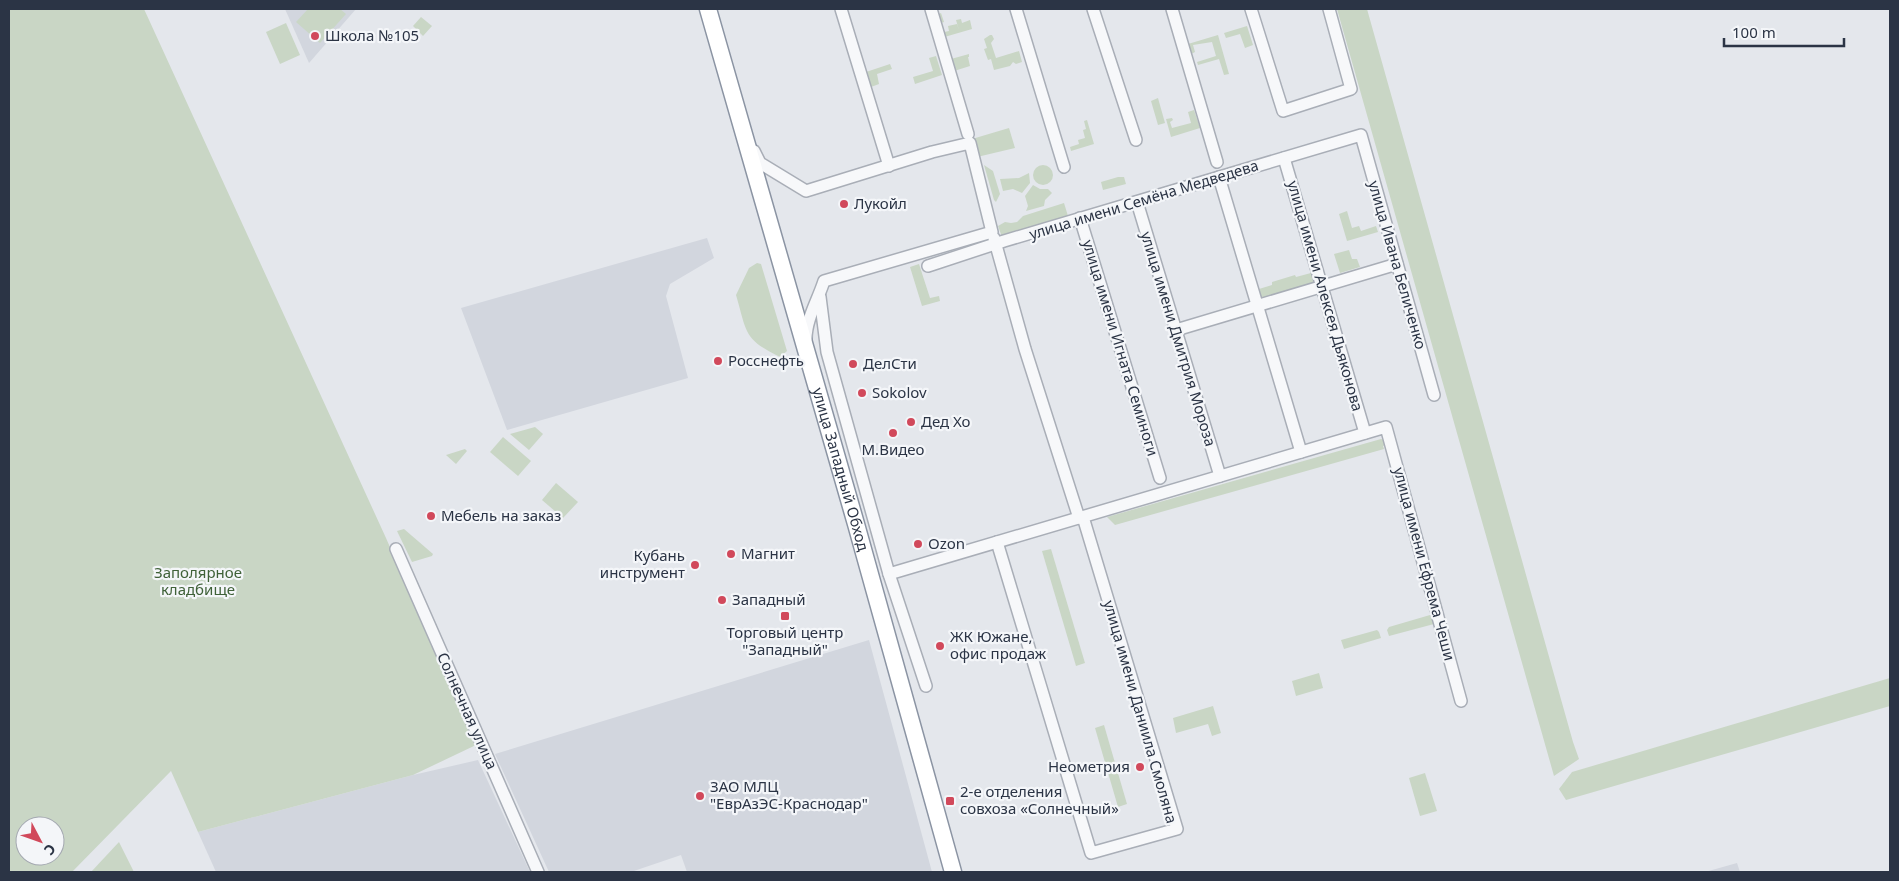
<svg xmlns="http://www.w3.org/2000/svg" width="1899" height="881" font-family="'Noto Sans',sans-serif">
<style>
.built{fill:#d2d6de}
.green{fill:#c9d6c5;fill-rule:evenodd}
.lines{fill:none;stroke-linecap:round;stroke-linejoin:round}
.minor-casing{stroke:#a9aeb7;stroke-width:14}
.highway-casing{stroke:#8b94a3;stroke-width:19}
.minor{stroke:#f7f8fa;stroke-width:11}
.highway{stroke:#fff;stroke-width:16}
.poi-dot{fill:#d1495b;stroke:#f4f6f9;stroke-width:2}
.labels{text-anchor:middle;stroke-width:4.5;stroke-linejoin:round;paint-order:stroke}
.poi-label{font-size:15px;fill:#2b3445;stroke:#f4f6f9;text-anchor:start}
.street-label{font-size:15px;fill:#2b3445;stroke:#f4f6f9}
.park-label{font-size:15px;fill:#3f6138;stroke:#f4f6f9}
</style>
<rect width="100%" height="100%" fill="#e4e7ec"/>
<g class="built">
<path d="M 285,9 L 356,9 L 309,63 Z"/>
<path d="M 707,238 L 714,258 L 670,284 L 666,296 L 688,378 L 507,430 L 461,308 Z"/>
<path d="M 869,640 L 932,872 L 687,872 L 681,855 L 631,872 L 549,872 L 495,754 Z"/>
<path d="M 478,760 L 530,872 L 216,872 L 198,832 L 413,775 Z"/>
<path d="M 1737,863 L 1740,872 L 1705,872 Z"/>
</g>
<g class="green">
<path d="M 9,9 L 144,9 L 386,538 L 476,745 L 413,775 L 198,832 L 171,771 L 72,872 L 9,872 ZM 25,826 L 55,826 L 55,856 L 25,856 Z"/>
<path d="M 308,9 L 340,9 L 346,14 L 320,43 L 296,22 Z"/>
<path d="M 937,9 L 939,14 L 941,13 L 944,22 L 941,23 L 944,32 L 949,31 L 948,26 L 957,24 L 959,30 L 956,20 L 961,19 L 962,23 L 970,20 L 972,29 L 941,38 L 936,10 Z"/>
<path d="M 1337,9 L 1367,9 L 1573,742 L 1579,759 L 1554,776 Z"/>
<path d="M 421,17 L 432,26 L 423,36 L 413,26 Z"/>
<path d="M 286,23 L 300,55 L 280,64 L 266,32 Z"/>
<path d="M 1247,26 L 1253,45 L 1245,48 L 1240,34 L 1226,38 L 1224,33 Z"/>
<path d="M 990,35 L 992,35 L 994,39 L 991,43 L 996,58 L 1019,51 L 1022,62 L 1016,64 L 1013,62 L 1010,66 L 994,70 L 991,59 L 988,60 L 984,49 L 987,48 L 984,39 Z"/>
<path d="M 1218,35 L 1229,74 L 1224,75 L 1219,59 L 1198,65 L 1197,62 L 1216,56 L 1212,42 L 1193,45 L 1195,52 L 1191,54 L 1188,44 Z"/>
<path d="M 969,54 L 969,57 L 968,57 L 970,66 L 954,71 L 951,59 Z"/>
<path d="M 936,56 L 942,75 L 915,84 L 913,77 L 933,71 L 929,58 Z"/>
<path d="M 890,64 L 892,69 L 877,74 L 879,84 L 871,87 L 866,72 Z"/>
<path d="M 1158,98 L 1165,123 L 1158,125 L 1151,101 Z"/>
<path d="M 1194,110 L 1200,128 L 1171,137 L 1166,119 L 1172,118 L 1173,120 L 1170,122 L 1172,128 L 1191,123 L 1188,112 Z"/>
<path d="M 1087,120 L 1094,144 L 1071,151 L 1070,147 L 1079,144 L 1078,140 L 1085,138 L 1083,130 L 1086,129 L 1084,121 Z"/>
<path d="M 1009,128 L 1015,148 L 977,157 L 972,139 Z"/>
<path d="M 984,165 L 993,171 L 1000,194 L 996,202 L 994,200 Z"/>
<circle cx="1043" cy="175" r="10"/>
<path d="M 1029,173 L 1030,183 L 1022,193 L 1013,189 L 1003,191 L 1000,179 L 1019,178 Z"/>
<path d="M 1118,177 L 1124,177 L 1126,184 L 1103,190 L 1101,182 Z"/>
<path d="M 1033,185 L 1040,189 L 1048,189 L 1052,193 L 1045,200 L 1044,206 L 1026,211 L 1028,206 L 1025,196 Z"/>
<path d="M 1064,203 L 1068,216 L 1002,237 L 998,226 L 1005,222 L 1011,223 L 1017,222 L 1023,216 Z"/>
<path d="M 1347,211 L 1352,228 L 1359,226 L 1361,231 L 1376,226 L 1378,232 L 1347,241 L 1339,214 Z"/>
<path d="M 1349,250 L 1352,259 L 1357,259 L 1360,267 L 1340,273 L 1334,254 Z"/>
<path d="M 757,263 L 761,264 L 787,351 L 780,357 C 743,339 747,332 736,295 L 749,268 Z"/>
<path d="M 919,264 L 930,298 L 939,296 L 940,301 L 922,306 L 910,267 Z"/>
<path d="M 1311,273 L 1314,285 L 1262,299 L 1259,289 L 1272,285 L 1272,282 L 1295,275 L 1296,277 Z"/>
<path d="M 535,427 L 543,434 L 529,450 L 510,434 Z"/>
<path d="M 503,437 L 531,461 L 518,476 L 490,452 Z"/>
<path d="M 1381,439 L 1384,440 L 1386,445 L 1383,446 L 1384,449 L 1115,525 L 1107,517 Z"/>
<path d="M 465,449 L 467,451 L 456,464 L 446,455 Z"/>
<path d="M 556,483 L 578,502 L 563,518 L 542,500 Z"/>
<path d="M 404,529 L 433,554 L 432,556 L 412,562 L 397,531 Z"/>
<path d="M 1051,549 L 1085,663 L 1076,666 L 1042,551 Z"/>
<path d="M 1430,615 L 1432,617 L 1434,624 L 1389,636 L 1387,630 L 1389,627 Z"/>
<path d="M 1377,630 L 1379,632 L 1381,638 L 1344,649 L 1341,640 Z"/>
<path d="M 1319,673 L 1323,688 L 1296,696 L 1292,681 Z"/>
<path d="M 1890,678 L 1890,706 L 1566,800 L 1559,789 L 1572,772 Z"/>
<path d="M 1213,706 L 1221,733 L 1212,736 L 1208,724 L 1176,733 L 1173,718 Z"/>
<path d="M 1104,725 L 1127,804 L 1118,807 L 1095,728 Z"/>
<path d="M 1425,773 L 1437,811 L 1420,816 L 1409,778 Z"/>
<path d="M 119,842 L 134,872 L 91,872 Z"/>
</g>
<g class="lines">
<g class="minor-casing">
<g id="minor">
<path d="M 841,9 L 889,166"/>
<path d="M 931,9 L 968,134"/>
<path d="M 1016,9 L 1064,167"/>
<path d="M 1093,9 L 1136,140"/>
<path d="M 1172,9 L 1217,162"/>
<path d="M 1251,9 L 1283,111 L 1351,89 L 1329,9"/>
<path d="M 754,151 L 760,163 L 806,191 L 932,152 L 970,143 L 992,232 L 824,281 C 818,300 806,319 806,339"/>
<path d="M 1284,158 L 1365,433"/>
<path d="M 1219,177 L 1301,452"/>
<path d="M 1137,202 L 1220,476"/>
<path d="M 1080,218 L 1160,478"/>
<path d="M 994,238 L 1025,349 L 1079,518"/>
<path d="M 928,266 L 1004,241 L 1361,135 L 1434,395"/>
<path d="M 820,297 L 827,352 L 889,574 L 926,686"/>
<path d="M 1176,330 L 1397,264"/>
<path d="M 997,542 L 1091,853 L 1177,829 L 1083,517"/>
<path d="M 396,549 L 538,872"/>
<path d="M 889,574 L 1386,427 L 1461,701"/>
</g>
</g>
<g class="highway-casing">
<g id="highway">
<path id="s1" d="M 708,9 L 856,524 L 953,872"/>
</g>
</g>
<use href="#minor" class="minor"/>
<use href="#highway" class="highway"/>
</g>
<g class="poi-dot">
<circle cx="315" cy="36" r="5"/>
<circle cx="844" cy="204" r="5"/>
<circle cx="718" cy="361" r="5"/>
<circle cx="853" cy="364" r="5"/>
<circle cx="862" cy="393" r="5"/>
<circle cx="911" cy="422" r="5"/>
<circle cx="893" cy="433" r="5"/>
<circle cx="431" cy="516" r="5"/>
<circle cx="918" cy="544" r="5"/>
<circle cx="731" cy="554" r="5"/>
<circle cx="695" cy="565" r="5"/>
<circle cx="722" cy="600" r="5"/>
<rect x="780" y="611" width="10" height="10" rx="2.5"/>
<circle cx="940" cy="646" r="5"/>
<circle cx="1140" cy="767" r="5"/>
<circle cx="700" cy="796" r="5"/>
<rect x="945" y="796" width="10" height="10" rx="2.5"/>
</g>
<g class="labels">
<g class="poi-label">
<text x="325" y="41">Школа №105</text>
<text x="854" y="209">Лукойл</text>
<text x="728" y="366">Росснефть</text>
<text x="863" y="369">ДелСти</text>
<text x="872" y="398">Sokolov</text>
<text x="921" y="427">Дед Хо</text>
<text x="893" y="455" text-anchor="middle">М.Видео</text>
<text x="441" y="521">Мебель на заказ</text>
<text x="928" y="549">Ozon</text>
<text x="741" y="559">Магнит</text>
<text x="685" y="561" text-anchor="end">Кубань<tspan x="685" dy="17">инструмент</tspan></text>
<text x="732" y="605">Западный</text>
<text x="785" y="638" text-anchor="middle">Торговый центр<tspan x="785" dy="17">"Западный"</tspan></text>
<text x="950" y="642">ЖК Южане,<tspan x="950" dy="17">офис продаж</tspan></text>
<text x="1130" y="772" text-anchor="end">Неометрия</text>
<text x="710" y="792">ЗАО МЛЦ<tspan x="710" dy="17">"ЕврАзЭС-Краснодар"</tspan></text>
<text x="960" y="797">2-е отделения<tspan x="960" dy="17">совхоза «Солнечный»</tspan></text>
</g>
<g class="street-label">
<text transform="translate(1144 200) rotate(-17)" y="5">улица имени Семёна Медведева</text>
<text transform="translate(1397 265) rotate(74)" y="5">улица Ивана Беличенко</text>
<text transform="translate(1325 296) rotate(74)" y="5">улица имени Алексея Дьяконова</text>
<text transform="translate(1178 339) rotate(73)" y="5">улица имени Дмитрия Мороза</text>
<text transform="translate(1120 348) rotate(73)" y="5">улица имени Игната Семиноги</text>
<text dy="5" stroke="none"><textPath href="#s1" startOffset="479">улица Западный Обход</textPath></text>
<text transform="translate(1424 564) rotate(75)" y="5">улица имени Ефрема Чеши</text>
<text transform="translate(467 711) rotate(66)" y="5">Солнечная улица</text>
<text transform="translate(1140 712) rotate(74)" y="5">улица имени Даниила Смоляна</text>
</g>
<g class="park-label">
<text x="198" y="578">Заполярное<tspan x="198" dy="17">кладбище</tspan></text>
</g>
</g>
<rect width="1899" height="881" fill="none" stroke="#2b3445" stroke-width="20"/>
<g transform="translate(40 841) rotate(131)"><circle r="24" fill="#f4f6f9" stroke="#a4a8b1"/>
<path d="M0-4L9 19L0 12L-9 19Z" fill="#d1495b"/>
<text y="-8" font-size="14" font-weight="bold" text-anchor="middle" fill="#2b3445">С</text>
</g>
<path d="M1724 38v8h120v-8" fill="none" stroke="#2b3445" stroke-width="2.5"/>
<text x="1732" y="38" font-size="15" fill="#2b3445" stroke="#f4f6f9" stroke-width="4" paint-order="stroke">100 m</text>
</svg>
